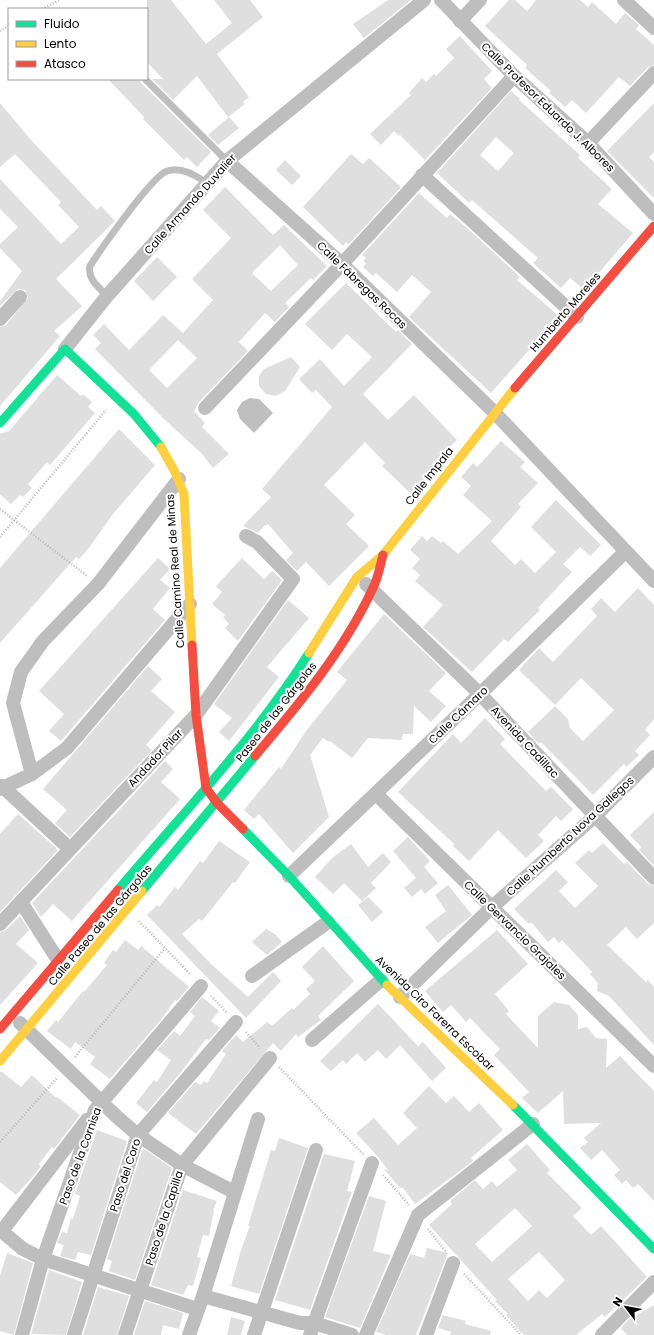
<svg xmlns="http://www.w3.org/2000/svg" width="654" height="1335" font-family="Poppins,sans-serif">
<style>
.water{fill:#bfbfbf}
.building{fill:#dfdfdf;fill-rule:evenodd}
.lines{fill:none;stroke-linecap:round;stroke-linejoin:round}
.path{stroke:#b9b9b9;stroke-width:2.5;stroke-dasharray:1 2;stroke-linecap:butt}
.lane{stroke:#bebebe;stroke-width:7}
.street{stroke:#bebebe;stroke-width:14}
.fast{stroke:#16e098;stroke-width:9}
.slow{stroke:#ffcf43;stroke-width:9}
.jam{stroke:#f24e42;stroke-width:9}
.labels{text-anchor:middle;stroke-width:4;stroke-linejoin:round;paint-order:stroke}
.street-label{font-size:11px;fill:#000;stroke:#fff}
</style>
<rect width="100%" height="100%" fill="#fff"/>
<path class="water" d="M 250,398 L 259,399 L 273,413 L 254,433 L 240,419 L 237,410 L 242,402 Z"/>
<g class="building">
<path d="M 147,0 L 171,0 L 206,44 L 232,23 L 214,0 L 250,0 L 263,17 L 217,54 L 249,97 L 243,102 L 245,104 L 228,117 L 197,76 L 173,100 L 152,79 L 163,79 L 147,62 Z"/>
<path d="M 388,0 L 411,0 L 364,38 L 353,24 Z"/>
<path d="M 509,0 L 515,0 L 527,11 L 536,0 L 580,0 L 588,7 L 592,2 L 616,24 L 625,13 L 639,25 L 636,29 L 654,45 L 654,65 L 648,67 L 630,86 L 619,77 L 586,113 L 572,100 L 565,107 L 549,93 L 551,91 L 525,68 L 527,65 L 485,26 Z"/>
<path d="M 460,36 L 492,71 L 484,79 L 492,88 L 425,160 L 400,135 L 399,136 L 394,131 L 381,145 L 370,134 L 411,95 L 409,93 L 422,78 L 426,82 L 434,74 L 436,76 L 454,58 L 446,49 Z"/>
<path d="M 108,79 L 140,79 L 141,83 L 211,152 L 197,167 L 187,157 L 184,160 L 143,119 L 144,117 Z"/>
<path d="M 511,91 L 520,99 L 519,100 L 580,155 L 578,158 L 612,189 L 598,204 L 633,233 L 584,290 L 570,278 L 561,288 L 533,263 L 538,258 L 472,200 L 469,203 L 437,173 ZM 496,137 L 514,153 L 498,171 L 480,155 Z"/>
<path d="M 0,103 L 31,140 L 97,210 L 101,206 L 115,221 L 56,279 L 82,306 L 54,331 L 60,336 L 0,406 L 0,327 L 6,325 L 28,298 L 25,290 L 18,289 L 0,306 L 0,301 L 22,271 L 0,248 L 0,244 L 18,227 L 0,209 L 0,179 L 61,244 L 79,227 L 58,205 L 61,202 L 15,154 L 0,167 Z"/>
<path d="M 654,103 L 654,152 L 649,157 L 654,162 L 654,198 L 607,151 Z"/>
<path d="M 229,117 L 239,128 L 218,145 L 208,135 Z"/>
<path d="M 351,154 L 363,164 L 369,158 L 401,187 L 349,244 L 346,242 L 343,246 L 303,207 Z"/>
<path d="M 285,160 L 301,176 L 292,185 L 276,170 Z"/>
<path d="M 225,187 L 273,235 L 284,225 L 327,266 L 313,280 L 311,278 L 285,303 L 289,307 L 275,322 L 265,313 L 239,342 L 248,351 L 199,402 L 194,411 L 205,423 L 202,427 L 229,454 L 213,468 L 202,454 L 163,418 L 95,349 L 101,343 L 93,335 L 104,324 L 129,350 L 163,315 L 183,333 L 213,300 L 192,279 L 231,238 L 203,210 ZM 280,245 L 298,265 L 271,291 L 252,273 ZM 178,340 L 197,358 L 167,388 L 149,370 Z"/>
<path d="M 419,193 L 447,218 L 450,214 L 466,227 L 520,277 L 517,280 L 559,316 L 491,393 L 409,317 L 431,292 L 412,275 L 397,292 L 376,273 L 373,276 L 363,267 L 366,263 L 363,261 L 366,258 L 362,255 Z"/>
<path d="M 157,257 L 177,277 L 153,301 L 134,281 Z"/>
<path d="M 346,283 L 396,332 L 398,330 L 412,344 L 363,394 L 388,420 L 414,395 L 457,440 L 432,464 L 436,467 L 411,494 L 382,466 L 385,463 L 365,442 L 324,485 L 355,515 L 346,524 L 369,546 L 329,586 L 306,562 L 297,571 L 286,560 L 293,553 L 268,524 L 266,526 L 265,525 L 258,533 L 243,526 L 271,497 L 262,489 L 332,407 L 316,390 L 312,393 L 299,379 L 320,359 L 344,386 L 372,357 L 347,334 L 332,350 L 305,324 Z"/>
<path d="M 291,357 L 300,367 L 285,391 L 276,396 L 266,394 L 259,386 L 259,377 L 261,373 L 264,369 Z"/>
<path d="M 57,375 L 81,396 L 83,394 L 92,402 L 88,407 L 95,413 L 50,465 L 47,462 L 28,484 L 32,488 L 23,497 L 20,495 L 11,504 L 0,494 L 0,434 L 9,431 Z"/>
<path d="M 119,429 L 155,465 L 113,514 L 88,549 L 79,559 L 76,557 L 0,643 L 0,568 Z"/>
<path d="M 501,441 L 525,462 L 520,467 L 538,483 L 518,504 L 521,507 L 491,541 L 515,565 L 521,559 L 535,573 L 556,552 L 531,527 L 556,500 L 601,545 L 590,556 L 580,547 L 563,564 L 572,572 L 538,608 L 540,610 L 508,642 L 504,639 L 472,672 L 423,627 L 443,605 L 415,581 L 420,575 L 412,568 L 420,559 L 410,550 L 422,536 L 427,541 L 432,536 L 441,543 L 443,541 L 458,554 L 492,521 L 463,495 L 471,486 L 461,477 L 473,463 L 477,467 Z"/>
<path d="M 158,558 L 170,569 L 160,580 L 170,588 L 153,609 L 165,620 L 61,741 L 49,731 L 64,714 L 39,691 Z"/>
<path d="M 242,558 L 264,579 L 272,571 L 282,580 L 238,641 L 225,628 L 229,624 L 223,617 L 225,615 L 212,604 L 222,592 L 216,586 Z"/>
<path d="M 638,588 L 654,605 L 654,719 L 645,730 L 650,735 L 635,751 L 639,755 L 626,767 L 624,764 L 593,795 L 541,742 L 539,744 L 528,732 L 555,706 L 568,719 L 570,728 L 583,741 L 614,710 L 581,678 L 555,705 L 519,670 L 539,648 L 553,662 L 597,616 L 591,609 L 601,598 L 615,612 Z"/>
<path d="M 288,600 L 309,618 L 267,667 L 279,677 L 229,741 L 219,732 L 232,718 L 214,704 Z"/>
<path d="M 384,614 L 446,673 L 429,691 L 446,706 L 431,722 L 414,706 L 413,734 L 403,734 L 402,740 L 368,738 L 352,758 L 330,741 L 329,742 L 323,738 L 310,755 L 329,817 L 293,853 L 259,814 L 254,819 L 244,810 L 279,767 L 281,769 L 306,731 L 347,680 L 337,672 Z"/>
<path d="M 148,666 L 162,679 L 151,691 L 175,712 L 146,745 L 152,750 L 70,837 L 55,823 L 67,810 L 43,789 Z"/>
<path d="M 485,718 L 505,739 L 500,744 L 546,791 L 551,787 L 573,809 L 561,821 L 556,816 L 538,835 L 544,841 L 526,858 L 498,830 L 469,861 L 453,846 L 454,844 L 398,792 L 453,734 L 461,743 Z"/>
<path d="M 165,761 L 173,769 L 161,782 L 180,799 L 72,921 L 53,904 L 41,917 L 32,903 Z"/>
<path d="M 654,812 L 654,866 L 639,850 L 641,847 L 630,835 Z"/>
<path d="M 18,814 L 58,850 L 0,912 L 0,834 Z"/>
<path d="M 408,837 L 430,861 L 424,867 L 438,883 L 425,894 L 421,889 L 412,897 L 404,888 L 416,878 L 393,851 Z"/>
<path d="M 219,841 L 250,862 L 235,883 L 233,882 L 202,921 L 199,919 L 182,934 L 211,964 L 248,997 L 273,972 L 281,981 L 246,1018 L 147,915 L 157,905 L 159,907 L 175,887 L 178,890 L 200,861 L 203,863 Z"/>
<path d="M 603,843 L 624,864 L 627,862 L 648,884 L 654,886 L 654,923 L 637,939 L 626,927 L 607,945 L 646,982 L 648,980 L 654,987 L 654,1045 L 609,996 L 597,991 L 598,983 L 590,974 L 592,972 L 562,940 L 559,943 L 554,937 L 548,942 L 531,922 L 529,924 L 514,909 L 556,870 L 568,882 L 559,891 L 575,908 L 598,886 L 575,863 L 589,850 L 592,853 Z"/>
<path d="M 351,844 L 368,867 L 383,853 L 391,862 L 371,883 L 376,888 L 362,901 L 344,883 L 333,894 L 315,877 L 332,858 Z"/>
<path d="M 448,885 L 472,915 L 438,943 L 425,927 L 446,911 L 435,895 Z"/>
<path d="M 368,897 L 383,912 L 372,922 L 358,905 Z"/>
<path d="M 20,916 L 29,930 L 16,944 L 38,963 L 0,1005 L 0,932 L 6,930 Z"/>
<path d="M 266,929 L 275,934 L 282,942 L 267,955 L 252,942 Z"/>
<path d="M 497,930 L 528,964 L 495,994 L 509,1011 L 506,1014 L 538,1048 L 538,1016 L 554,1002 L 569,1005 L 578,1015 L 578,1029 L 587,1027 L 596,1038 L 607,1039 L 606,1068 L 620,1056 L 654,1091 L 654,1201 L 638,1184 L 633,1188 L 626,1180 L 622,1184 L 614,1175 L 620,1170 L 602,1150 L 591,1160 L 580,1148 L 588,1142 L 584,1138 L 601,1123 L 564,1124 L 563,1091 L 538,1113 L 522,1098 L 529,1092 L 494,1055 L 500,1049 L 470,1018 L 466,1022 L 451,1005 L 443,1012 L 425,991 Z"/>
<path d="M 125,940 L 138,950 L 141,946 L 189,987 L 177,1001 L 175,1000 L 160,1021 L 110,1079 L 90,1064 L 95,1057 L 75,1042 L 71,1049 L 47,1031 L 56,1020 L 58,1022 L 83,991 L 84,992 L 107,965 L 104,963 L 113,950 L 116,952 Z"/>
<path d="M 323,946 L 354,981 L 318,1016 L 321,1020 L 298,1037 L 296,1034 L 281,1051 L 273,1043 L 196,1134 L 168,1113 L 195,1082 L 201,1085 L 204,1081 L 207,1083 L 226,1054 L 222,1051 L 236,1035 L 243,1042 L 267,1022 L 272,1026 L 292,1008 L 293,1010 L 310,994 L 306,989 L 315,981 L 302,967 Z"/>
<path d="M 202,997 L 219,1011 L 211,1021 L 220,1028 L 209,1040 L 206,1039 L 181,1072 L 147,1112 L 136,1103 L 154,1080 L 157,1082 L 171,1060 L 157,1050 L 174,1031 L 180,1036 L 195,1016 L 190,1012 Z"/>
<path d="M 378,1004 L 418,1046 L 423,1042 L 446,1068 L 432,1081 L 400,1045 L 386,1059 L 378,1050 L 365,1062 L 357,1053 L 346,1064 L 343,1060 L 331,1071 L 320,1061 Z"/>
<path d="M 0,1072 L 2,1072 L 21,1087 L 32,1075 L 56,1098 L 57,1097 L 80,1115 L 54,1149 L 52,1147 L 39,1164 L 41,1166 L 35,1174 L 16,1195 L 0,1182 Z"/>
<path d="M 429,1086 L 446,1103 L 454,1096 L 469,1112 L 479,1103 L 503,1130 L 471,1158 L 473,1160 L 472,1162 L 415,1204 L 403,1188 L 400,1188 L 384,1169 L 388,1170 L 379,1158 L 356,1133 L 374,1118 L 398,1145 L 417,1128 L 403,1113 Z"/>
<path d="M 97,1130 L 127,1141 L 91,1255 L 78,1252 L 75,1260 L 60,1256 L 64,1245 L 57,1243 L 62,1232 L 67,1233 L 71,1218 L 73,1219 L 80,1196 L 75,1194 Z"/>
<path d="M 279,1138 L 308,1148 L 259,1294 L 231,1286 L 241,1250 L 250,1226 L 248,1226 L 271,1150 L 275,1151 Z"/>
<path d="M 527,1144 L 550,1170 L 547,1173 L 582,1208 L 573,1216 L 591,1235 L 601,1226 L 647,1277 L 605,1317 L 602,1314 L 576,1335 L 524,1335 L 506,1315 L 508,1314 L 495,1301 L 497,1300 L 429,1225 L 452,1204 L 450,1201 L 475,1180 L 483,1189 L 492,1181 L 497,1187 L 517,1170 L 508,1160 ZM 515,1208 L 532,1226 L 492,1262 L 475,1244 ZM 539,1252 L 565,1280 L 547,1298 L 539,1290 L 528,1301 L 508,1279 Z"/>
<path d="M 143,1148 L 172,1168 L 135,1280 L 109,1271 L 112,1261 L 107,1259 Z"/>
<path d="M 324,1154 L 355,1161 L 347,1191 L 352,1192 L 310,1310 L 275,1300 Z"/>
<path d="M 183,1190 L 217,1201 L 213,1210 L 214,1210 L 209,1236 L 203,1235 L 197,1257 L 201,1258 L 193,1286 L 188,1285 L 183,1295 L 151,1285 Z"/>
<path d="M 369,1196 L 386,1201 L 373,1251 L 391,1255 L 360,1328 L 325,1317 Z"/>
<path d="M 427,1248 L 448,1253 L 416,1335 L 386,1335 L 376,1332 L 410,1254 L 424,1258 Z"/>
<path d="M 7,1253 L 33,1263 L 14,1335 L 0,1331 L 0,1276 Z"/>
<path d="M 49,1270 L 82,1282 L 66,1335 L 31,1334 Z"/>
<path d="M 98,1287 L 129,1296 L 117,1335 L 83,1335 Z"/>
<path d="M 145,1301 L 183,1313 L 179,1329 L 163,1325 L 161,1335 L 134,1335 Z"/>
<path d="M 654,1305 L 654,1335 L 627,1335 L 621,1328 L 628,1320 Z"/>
<path d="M 443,1315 L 466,1321 L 465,1324 L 491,1331 L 490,1335 L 450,1335 L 451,1332 L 438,1328 Z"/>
<path d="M 231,1317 L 245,1321 L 241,1335 L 227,1335 Z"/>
</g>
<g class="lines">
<g class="path">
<path d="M 42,9 L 60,0"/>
<path d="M 0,31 L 9,26"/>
<path d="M 0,509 L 87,576"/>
<path d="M 0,537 L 106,410"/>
<path d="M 139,921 L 191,975"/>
<path d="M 211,996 L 227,1013"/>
<path d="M 246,1032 L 260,1048"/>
<path d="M 75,1057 L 165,948"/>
<path d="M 279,1067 L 363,1154"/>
<path d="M 0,1142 L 58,1077"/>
<path d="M 383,1175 L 409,1205"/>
<path d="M 428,1229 L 446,1252"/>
<path d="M 464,1274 L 521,1335"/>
</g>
<g class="lane">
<path d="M 145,79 L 227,161"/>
<path d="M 107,296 C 99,287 87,279 90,266 C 101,249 152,176 167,171 C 182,166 196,176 207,183"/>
</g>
<g class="street">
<path d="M 441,0 L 514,76 L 588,143 L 654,214"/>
<path d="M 624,0 L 654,28"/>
<path d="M 460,21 L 480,0"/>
<path d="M 588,143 L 654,73"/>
<path d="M 227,161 L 342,264 L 494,412 L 654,581"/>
<path d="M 422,175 L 577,317"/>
<path d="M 0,319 L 20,297"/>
<path d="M 65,349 L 107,296 L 227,161 L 424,0"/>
<path d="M 205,408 L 342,264 L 514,76"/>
<path d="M 366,584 L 480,694 L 654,878"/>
<path d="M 32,774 L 13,703 L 21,672 L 43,641 L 98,584 L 179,479"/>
<path d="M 2,786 L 69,848"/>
<path d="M 0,789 L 32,774 L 67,748 L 190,604"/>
<path d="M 376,794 L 654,1066"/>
<path d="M 289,876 L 480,694 L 625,552"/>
<path d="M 21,902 L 58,960"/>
<path d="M 0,924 L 196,715 L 293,579 L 257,542 L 246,536"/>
<path d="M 252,976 L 328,922"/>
<path d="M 400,997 L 492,907 L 595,816 L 654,757"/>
<path d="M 20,1023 L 116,1116 L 138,1135 L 182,1165 L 234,1192"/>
<path d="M 312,1040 L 381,980"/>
<path d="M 0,1230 L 23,1249 L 43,1259 L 197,1309"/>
<path d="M 2,1231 L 87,1120"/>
<path d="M 203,1296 L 300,1323 L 314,1323 L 352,1335"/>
<path d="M 22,1335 L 43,1259 L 95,1110 L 201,986"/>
<path d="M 74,1335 L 138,1135 L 236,1022"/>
<path d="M 125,1335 L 182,1165 L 270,1058"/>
<path d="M 189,1335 L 203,1296 L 258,1119"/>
<path d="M 254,1335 L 316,1150"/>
<path d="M 310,1335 L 372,1163"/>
<path d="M 366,1335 L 418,1215 L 533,1124"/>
<path d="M 426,1335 L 453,1263"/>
<path d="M 602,1335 L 654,1282"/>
</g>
<g class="fast">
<path d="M 0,423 L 65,349 L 134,414 L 161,447"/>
<path d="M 243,829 L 289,876 L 387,985"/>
<path d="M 118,890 C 182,814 256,737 309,653"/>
<path d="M 142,891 L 255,756"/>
<path d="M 513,1105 L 654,1249"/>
</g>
<g class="slow">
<path d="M 161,447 L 175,472 L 184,494 L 192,645"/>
<path d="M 309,653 L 357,577 L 383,555 L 515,388"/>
<path d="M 387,985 L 513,1105"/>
<path d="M 0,1061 L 142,891"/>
</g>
<g class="jam">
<path d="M 515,388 L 654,226"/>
<path d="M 192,645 L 196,715 L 206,788 L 217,803 L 243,829"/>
<path d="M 255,756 C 299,704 343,652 372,590 C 378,579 380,566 383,555"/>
<path d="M 0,1029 L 118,890"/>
</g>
</g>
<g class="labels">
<g class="street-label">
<text transform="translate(548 107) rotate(44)" y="4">Calle Profesor Eduardo J. Albores</text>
<text transform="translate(190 204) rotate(-48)" y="4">Calle Armando Duvalier</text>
<text transform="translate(362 285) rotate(44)" y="4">Calle Fábregas Rocas</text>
<text transform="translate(565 312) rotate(-49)" y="4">Humberto Moreles</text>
<text transform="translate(429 476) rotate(-52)" y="4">Calle Impala</text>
<text transform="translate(175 571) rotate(-94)" y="4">Calle Camino Real de Minas</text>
<text transform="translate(276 712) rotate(-52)" y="4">Paseo de las Gárgolas</text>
<text transform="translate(458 715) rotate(-44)" y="4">Calle Cámaro</text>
<text transform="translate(525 742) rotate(47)" y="4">Avenida Cadillac</text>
<text transform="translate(155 758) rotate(-47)" y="4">Andador Pilar</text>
<text transform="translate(570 836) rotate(-43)" y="4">Calle Humberto Nova Gallegos</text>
<text transform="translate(100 925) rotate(-50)" y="4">Calle Paseo de las Gárgolas</text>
<text transform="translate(515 930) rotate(44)" y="4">Calle Gervancio Grajales</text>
<text transform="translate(435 1013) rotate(44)" y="4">Avenida Ciro Farerra Escobar</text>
<text transform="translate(80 1156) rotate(-70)" y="4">Paso de la Cornisa</text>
<text transform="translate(125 1175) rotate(-72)" y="4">Paso del Coro</text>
<text transform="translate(164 1218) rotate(-72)" y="4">Paso de la Capilla</text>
</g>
</g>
<rect x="8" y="8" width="140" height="72" fill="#ffffff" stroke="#999999"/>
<rect x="16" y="21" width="20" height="6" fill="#16e098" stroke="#999999"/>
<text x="44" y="28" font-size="12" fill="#000000">Fluido</text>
<rect x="16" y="41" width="20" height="6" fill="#ffcf43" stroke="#999999"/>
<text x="44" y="48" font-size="12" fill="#000000">Lento</text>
<rect x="16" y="61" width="20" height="6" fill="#f24e42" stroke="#999999"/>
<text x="44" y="68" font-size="12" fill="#000000">Atasco</text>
<g transform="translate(626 1307) rotate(302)" stroke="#ffffff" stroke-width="3" paint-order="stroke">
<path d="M0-3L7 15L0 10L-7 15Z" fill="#000000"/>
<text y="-6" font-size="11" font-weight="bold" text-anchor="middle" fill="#000000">N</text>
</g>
</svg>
